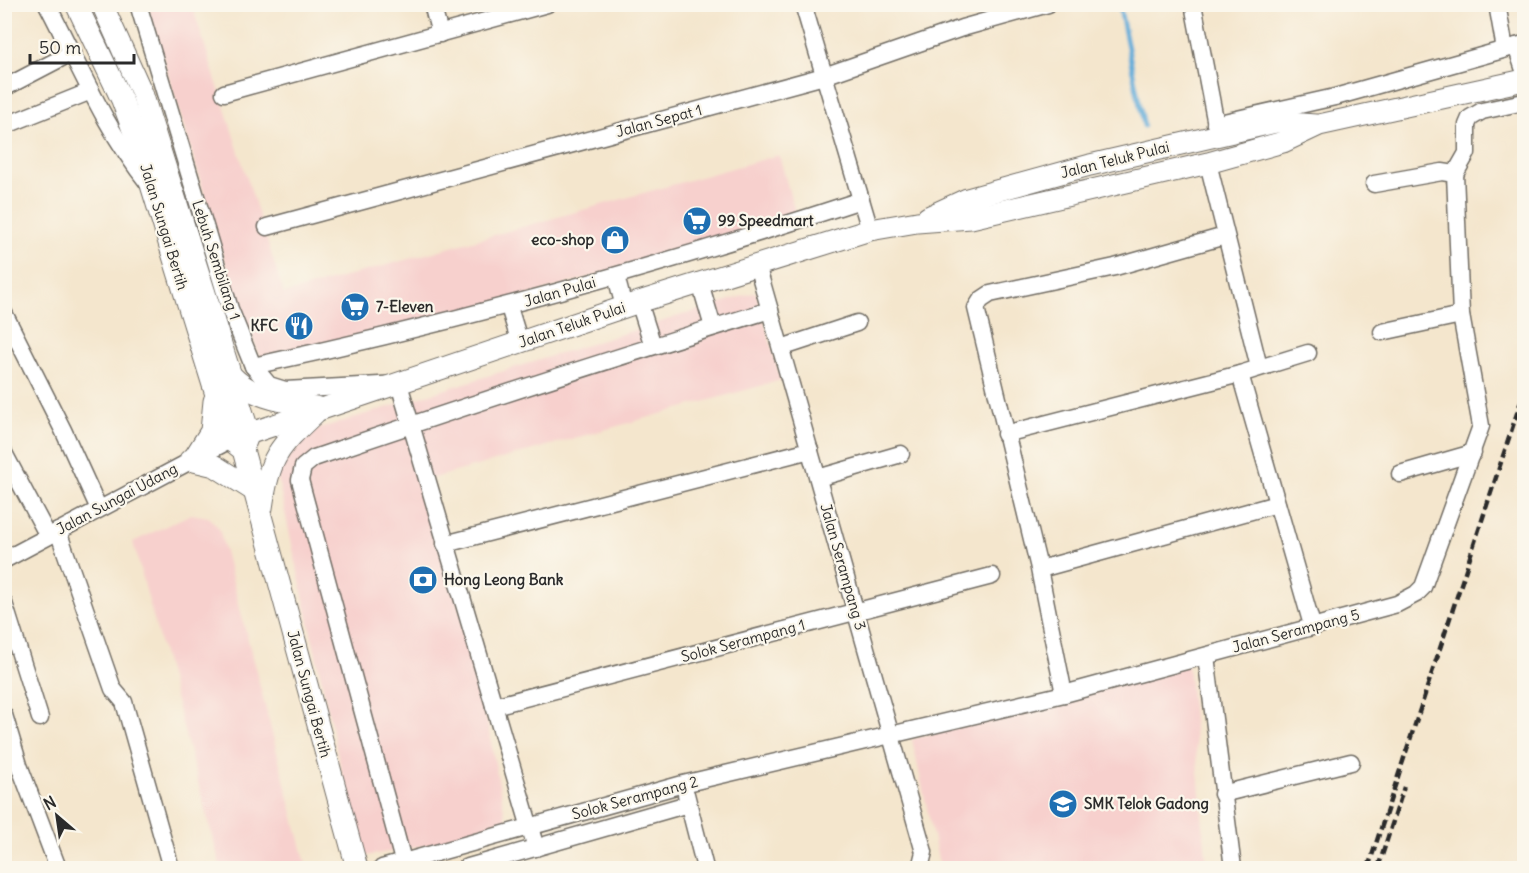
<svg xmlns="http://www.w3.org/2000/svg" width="1529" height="873" font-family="Delius,sans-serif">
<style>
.built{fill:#f7d0cd}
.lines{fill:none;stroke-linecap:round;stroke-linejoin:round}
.stream{stroke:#60acd9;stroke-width:4.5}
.minor-casing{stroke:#716c64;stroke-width:19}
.major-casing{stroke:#716c64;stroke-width:23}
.minor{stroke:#fff;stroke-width:16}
.major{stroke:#fff;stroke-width:21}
.rail{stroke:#2b2b2b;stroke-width:4.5;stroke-dasharray:9 4.5;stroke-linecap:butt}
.labels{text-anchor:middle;stroke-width:4.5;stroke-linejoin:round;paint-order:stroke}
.street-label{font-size:15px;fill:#2b2b2b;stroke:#fbf7ec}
.poi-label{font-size:15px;font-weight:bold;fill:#2b2b2b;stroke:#fbf7ec;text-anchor:start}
</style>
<rect width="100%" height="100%" fill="#fbf7ec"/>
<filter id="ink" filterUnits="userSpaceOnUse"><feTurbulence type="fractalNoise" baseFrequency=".0167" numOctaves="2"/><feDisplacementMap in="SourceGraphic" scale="12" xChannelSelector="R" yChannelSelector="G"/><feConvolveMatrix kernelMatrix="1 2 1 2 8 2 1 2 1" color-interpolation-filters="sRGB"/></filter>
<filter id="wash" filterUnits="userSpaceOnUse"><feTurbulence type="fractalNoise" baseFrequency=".008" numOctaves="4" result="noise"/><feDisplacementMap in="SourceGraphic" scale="24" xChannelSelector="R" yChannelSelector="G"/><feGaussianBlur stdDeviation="1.35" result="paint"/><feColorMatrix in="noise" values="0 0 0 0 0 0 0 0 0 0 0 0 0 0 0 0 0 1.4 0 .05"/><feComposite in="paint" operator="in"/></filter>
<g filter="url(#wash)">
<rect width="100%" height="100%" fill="#f4e6cd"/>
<g class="built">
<path d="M 147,5 L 192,5 L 284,294 L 779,155 L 796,216 L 503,303 L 261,359 L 235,295 Z"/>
<path d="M 756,292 L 781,380 L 423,481 L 475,659 L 508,831 L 360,857 L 276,471 L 312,431 Z"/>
<path d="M 191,514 L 208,517 L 219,528 L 307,868 L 221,868 L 133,542 Z"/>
<path d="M 1188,665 L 1207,868 L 940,868 L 912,739 Z"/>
</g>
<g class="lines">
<path class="stream" d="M 1119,4 L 1144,126"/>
</g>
</g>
<g filter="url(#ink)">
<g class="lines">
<g class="minor-casing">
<g id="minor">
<path d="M 47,4 C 79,65 105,129 148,183"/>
<path d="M 138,4 L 230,309 L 253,366 L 269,385 L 285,390 L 399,384 L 536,848"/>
<path d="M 432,4 L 440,34"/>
<path d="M 803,4 L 870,230"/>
<path d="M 1193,4 L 1218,135"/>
<path d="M 1497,4 L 1505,49"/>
<path d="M 1516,46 L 1524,70"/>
<path d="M 4,88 L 73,52"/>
<path d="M 224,93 L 547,4"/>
<path d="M 1215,124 L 1335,97 L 1524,44"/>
<path d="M 4,126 L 91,91"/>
<path d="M 1208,163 L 1259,367"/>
<path d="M 1455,174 L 1467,153 L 1467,125 L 1470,118 L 1482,111 L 1524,102"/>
<path d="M 1374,184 L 1442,172 L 1455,174"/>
<path d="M 267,227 L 824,76 L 962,28 L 1048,4"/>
<path d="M 757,265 L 924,852 L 920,868"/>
<path d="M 616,276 L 624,307"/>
<path d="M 700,283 L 713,327"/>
<path d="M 639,302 L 653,346"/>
<path d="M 509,307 L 520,343"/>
<path d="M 4,313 L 63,430 L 99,509"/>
<path d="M 1382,332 L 1461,315"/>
<path d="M 781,348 L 857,323"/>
<path d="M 253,366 C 459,322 661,266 861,200"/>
<path d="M 1240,374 L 1312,625"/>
<path d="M 1005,434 L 1240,374 L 1308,353"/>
<path d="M 4,453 L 48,536"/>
<path d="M 1400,474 L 1473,453"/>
<path d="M 818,478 L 901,454"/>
<path d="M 58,531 L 113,689 L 124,702 L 171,868"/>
<path d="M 445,544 L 810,450"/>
<path d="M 4,560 L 230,440"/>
<path d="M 1040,569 L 1277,504"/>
<path d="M 4,603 L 40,718"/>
<path d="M 1206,656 L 1233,868"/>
<path d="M 1064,694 L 1038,564 L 976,308 L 981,300 L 990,294 L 1115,267 L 1225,236"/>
<path d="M 494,706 L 992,576"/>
<path d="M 4,715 L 19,765 L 58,868"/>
<path d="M 686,794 L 705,868"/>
<path d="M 1222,794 L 1351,762"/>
<path d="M 382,868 L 683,784 L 1064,694 L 1397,604 L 1416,594 L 1423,587 L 1481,426 L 1461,315 L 1455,174"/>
<path d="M 405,868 L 300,480 L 303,467 L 314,458 C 465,406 617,357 770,310"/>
<path d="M 465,868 L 688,804"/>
</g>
</g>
<g class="major-casing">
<g id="major">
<path d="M 76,4 L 122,100 L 139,146 L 230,440 L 243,450 L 357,868"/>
<path d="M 102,4 L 142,93 L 249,433 L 244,446"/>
<path d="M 928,217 L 967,199 L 1090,165 L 1276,122 L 1315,125"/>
<path d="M 231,375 C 254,400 288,402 319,408"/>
<path d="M 230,440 L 639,302 L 870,230 L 917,222 L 971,218 L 1208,163 L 1283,142 L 1319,125 L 1524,80"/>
<path d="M 194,458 L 211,431 L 214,401"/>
<path d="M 190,460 L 215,466 L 253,490"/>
<path d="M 262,508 C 269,457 278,448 315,413"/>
</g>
</g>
<use href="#minor" class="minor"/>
<use href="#major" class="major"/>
<g class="rail">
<path d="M 1368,868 L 1524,392"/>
<path d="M 1378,868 L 1404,787"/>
</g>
</g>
</g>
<defs>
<g id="supermarket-disc" transform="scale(1.5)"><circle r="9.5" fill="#1f6fb2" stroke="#fbf7ec"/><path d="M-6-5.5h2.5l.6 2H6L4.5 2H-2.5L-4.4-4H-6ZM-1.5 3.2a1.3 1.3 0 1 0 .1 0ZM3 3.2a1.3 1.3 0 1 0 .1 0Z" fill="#fff"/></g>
<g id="shop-disc" transform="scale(1.5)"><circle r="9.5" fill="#1f6fb2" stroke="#fbf7ec"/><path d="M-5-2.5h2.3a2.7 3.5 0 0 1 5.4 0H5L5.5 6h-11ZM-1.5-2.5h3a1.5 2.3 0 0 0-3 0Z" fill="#fff"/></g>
<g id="restaurant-disc" transform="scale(1.5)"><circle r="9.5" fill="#1f6fb2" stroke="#fbf7ec"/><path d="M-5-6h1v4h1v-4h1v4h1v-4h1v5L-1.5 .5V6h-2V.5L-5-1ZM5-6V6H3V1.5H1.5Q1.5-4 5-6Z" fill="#fff"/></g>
<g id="bank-disc" transform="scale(1.5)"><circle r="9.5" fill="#1f6fb2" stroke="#fbf7ec"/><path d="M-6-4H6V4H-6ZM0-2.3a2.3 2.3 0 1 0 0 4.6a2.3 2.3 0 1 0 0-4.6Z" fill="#fff"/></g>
<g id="school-disc" transform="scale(1.5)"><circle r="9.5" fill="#1f6fb2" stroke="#fbf7ec"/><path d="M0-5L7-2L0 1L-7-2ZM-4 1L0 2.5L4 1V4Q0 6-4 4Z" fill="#fff"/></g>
</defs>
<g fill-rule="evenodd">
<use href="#supermarket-disc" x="697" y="221"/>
<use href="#shop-disc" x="615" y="240"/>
<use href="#supermarket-disc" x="355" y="307"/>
<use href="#restaurant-disc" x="299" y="326"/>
<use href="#bank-disc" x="423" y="580"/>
<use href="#school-disc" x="1063" y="804"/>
</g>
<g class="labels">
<g class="street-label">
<text transform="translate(659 121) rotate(-15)" y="5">Jalan Sepat 1</text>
<text transform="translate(1115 160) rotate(-14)" y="5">Jalan Teluk Pulai</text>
<text transform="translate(164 227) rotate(73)" y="5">Jalan Sungai Bertih</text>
<text transform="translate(216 260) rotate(72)" y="5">Lebuh Sembilang 1</text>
<text transform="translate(560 292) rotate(-16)" y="5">Jalan Pulai</text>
<text transform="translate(572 325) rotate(-19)" y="5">Jalan Teluk Pulai</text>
<text transform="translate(117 499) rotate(-28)" y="5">Jalan Sungai Udang</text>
<text transform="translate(843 567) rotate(74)" y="5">Jalan Serampang 3</text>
<text transform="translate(1296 631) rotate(-15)" y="5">Jalan Serampang 5</text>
<text transform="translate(743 641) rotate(-15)" y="5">Solok Serampang 1</text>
<text transform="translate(309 694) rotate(75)" y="5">Jalan Sungai Bertih</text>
<text transform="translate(635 798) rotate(-15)" y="5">Solok Serampang 2</text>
</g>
<g class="poi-label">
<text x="718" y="226">99 Speedmart</text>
<text x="594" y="245" text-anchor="end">eco-shop</text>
<text x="376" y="312">7-Eleven</text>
<text x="278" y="331" text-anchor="end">KFC</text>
<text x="444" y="585">Hong Leong Bank</text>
<text x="1084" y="809">SMK Telok Gadong</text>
</g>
</g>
<rect width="1529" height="873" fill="none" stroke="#fbf7ec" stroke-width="24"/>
<g transform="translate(57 816) rotate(331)" stroke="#fbf7ec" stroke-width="4.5" paint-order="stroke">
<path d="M0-4.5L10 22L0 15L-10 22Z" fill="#2b2b2b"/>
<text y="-9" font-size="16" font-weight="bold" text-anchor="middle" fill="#2b2b2b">N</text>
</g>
<path d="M30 54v9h104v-9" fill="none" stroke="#2b2b2b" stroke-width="3"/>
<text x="39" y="54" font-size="18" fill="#2b2b2b" stroke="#fbf7ec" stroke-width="4.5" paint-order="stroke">50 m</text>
</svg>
